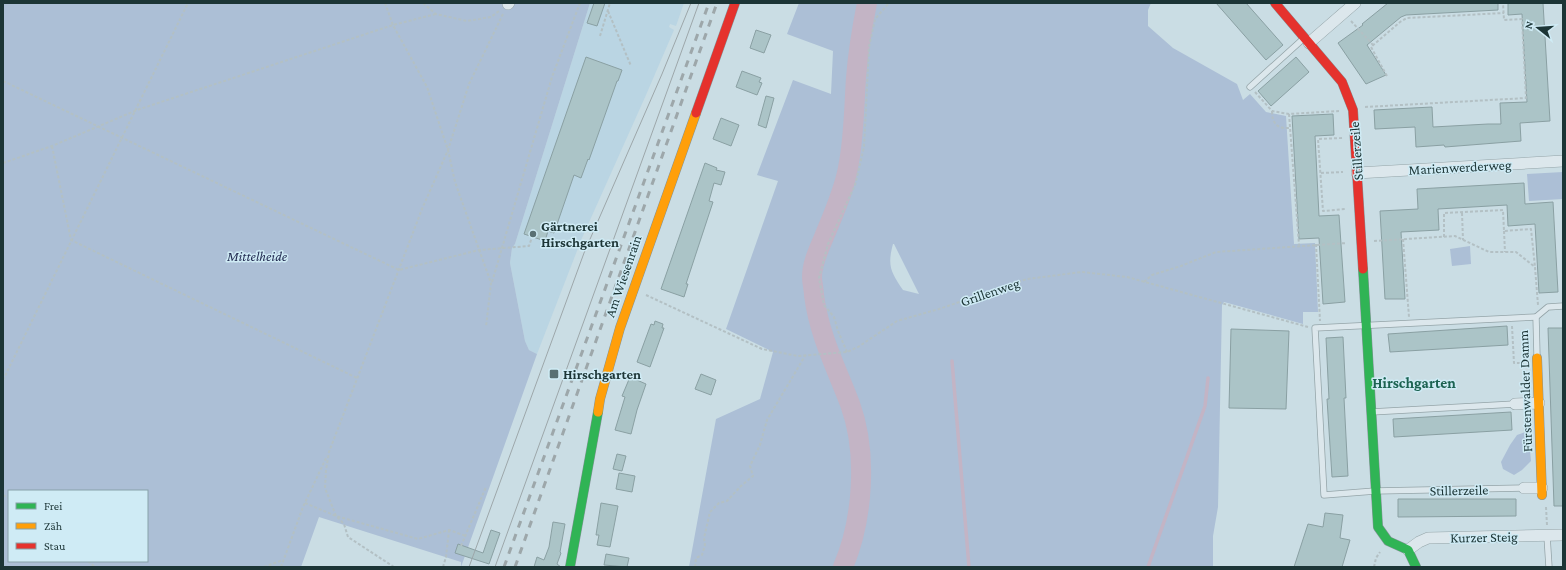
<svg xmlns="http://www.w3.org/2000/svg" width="1566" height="570" font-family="'Crimson Pro',serif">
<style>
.farmland{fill:#bad5e3}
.green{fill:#acbfd6;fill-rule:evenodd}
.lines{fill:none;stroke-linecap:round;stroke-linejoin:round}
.stream{stroke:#c3b4c5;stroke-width:3.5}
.river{stroke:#c3b4c5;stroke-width:20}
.building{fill:#abc4c7;stroke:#8aa0a3}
.lane-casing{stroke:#94a4a8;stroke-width:7}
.street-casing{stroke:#94a4a8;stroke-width:12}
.fast-casing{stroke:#849498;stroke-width:10}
.slow-casing{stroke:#849498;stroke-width:10}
.jam-casing{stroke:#849498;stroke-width:10}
.path{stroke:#b3c0c4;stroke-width:2;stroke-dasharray:3 2;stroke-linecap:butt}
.lane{stroke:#dce7ec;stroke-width:5.5}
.street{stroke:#dce7ec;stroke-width:11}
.fast{stroke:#30b455;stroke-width:9}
.slow{stroke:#ff9f0a;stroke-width:9}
.jam{stroke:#e5322d;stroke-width:9}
.tram{stroke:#9da7aa;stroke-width:1}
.rail{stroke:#9da7aa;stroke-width:3;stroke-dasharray:7 7;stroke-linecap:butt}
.poi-dot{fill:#597073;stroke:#cfebf5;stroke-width:1.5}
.labels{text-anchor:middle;stroke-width:3;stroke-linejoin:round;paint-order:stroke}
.street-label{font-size:14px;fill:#1c3536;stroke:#cfebf5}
.poi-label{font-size:14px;font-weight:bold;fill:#1c3536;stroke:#cfebf5;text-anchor:start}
.park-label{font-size:14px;font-style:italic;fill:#232c52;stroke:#cfebf5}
.neighbourhood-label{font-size:15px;font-weight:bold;fill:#1c6352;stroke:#cfebf5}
</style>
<rect width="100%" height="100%" fill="#cadde4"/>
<path class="farmland" d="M 590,3 L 684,3 L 676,26 L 670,24 L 669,27 L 674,30 L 646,95 L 582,238 L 537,354 L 529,350 L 525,341 L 510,263 L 512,248 L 515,244 Z"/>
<g class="green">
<path d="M 3,3 L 590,3 L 515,244 L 512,248 L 510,263 L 525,341 L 529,350 L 537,354 L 461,567 L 461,562 L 319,517 L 301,567 L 3,567 ZM 9,491 L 147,491 L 147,561 L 9,561 Z"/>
<path d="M 799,3 L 1151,3 L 1148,10 L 1148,26 L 1173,48 L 1237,84 L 1243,100 L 1250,94 L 1266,112 L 1286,116 L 1294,244 L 1315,243 L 1318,312 L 1303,312 L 1303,324 L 1224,302 L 1222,305 L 1218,507 L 1213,536 L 1213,567 L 689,567 L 716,419 L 760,399 L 773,352 L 726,329 L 778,181 L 757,175 L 793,80 L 831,94 L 833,51 L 787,34 ZM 893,244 L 894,244 L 919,294 L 903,290 C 891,272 887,266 893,244 Z"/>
<path d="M 1563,172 L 1563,199 L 1529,201 L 1527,174 Z"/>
<path d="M 1470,246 L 1471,264 L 1452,266 L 1450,249 Z"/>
<path d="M 1528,431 L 1531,461 L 1522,470 L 1514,475 L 1503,469 L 1501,462 L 1510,445 L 1517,435 Z"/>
</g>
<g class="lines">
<g class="stream">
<path d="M 952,361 L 969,567"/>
<path d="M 1148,567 L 1205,406 L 1208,378"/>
</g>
<path class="river" d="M 843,567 C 863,520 868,453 850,404 C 836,367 819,335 814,295 C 814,289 812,283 812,277 C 812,263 819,249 824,237 C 833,215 844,191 848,168 C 854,138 854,108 856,78 C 858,52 862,28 867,3"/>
</g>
<g class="building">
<path d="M 594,3 L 605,3 L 597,26 L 587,23 Z"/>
<path d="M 1216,3 L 1246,3 L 1283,45 L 1266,60 Z"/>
<path d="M 1388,3 L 1498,3 L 1498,10 L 1406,15 L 1401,17 L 1367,45 L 1386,75 L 1366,84 L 1338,43 L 1363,25 L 1362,24 Z"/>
<path d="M 1508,3 L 1543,3 L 1550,121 L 1520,123 L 1521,141 L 1445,147 L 1444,145 L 1416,147 L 1415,127 L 1375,129 L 1374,110 L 1432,107 L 1433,127 L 1488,124 L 1501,124 L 1500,103 L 1527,102 L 1522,14 L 1508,15 Z"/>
<path d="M 756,30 L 771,35 L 764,53 L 750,48 Z"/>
<path d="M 586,57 L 622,70 L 618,81 L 617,81 L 589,160 L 588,159 L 581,178 L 574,175 L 554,233 L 548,231 L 545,241 L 524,234 Z"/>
<path d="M 1296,57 L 1309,72 L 1271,106 L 1258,91 Z"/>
<path d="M 742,71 L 761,78 L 759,82 L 762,83 L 757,95 L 736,87 Z"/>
<path d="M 766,96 L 774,98 L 766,128 L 758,125 Z"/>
<path d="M 1333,114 L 1334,135 L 1315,136 L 1319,216 L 1339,215 L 1345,302 L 1323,304 L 1319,238 L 1299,239 L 1292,116 Z"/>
<path d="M 721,118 L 739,125 L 731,146 L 713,139 Z"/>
<path d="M 705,163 L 717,168 L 716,170 L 725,172 L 721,185 L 714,183 L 709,201 L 713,202 L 686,284 L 688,284 L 684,297 L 661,289 Z"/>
<path d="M 1524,183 L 1525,204 L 1553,202 L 1558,292 L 1539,293 L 1535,224 L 1508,226 L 1507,205 L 1438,209 L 1439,230 L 1401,232 L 1405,299 L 1385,299 L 1380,211 L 1418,209 L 1417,189 Z"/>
<path d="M 655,321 L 663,324 L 662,328 L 664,328 L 650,367 L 637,362 L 651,324 L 654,325 Z"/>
<path d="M 1507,326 L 1508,345 L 1390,352 L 1388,334 Z"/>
<path d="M 1548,328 L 1563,328 L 1563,506 L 1554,506 Z"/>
<path d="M 1231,329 L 1289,331 L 1286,409 L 1229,408 Z"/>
<path d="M 1343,337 L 1346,398 L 1344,398 L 1348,476 L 1332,477 L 1327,399 L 1329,399 L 1326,338 Z"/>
<path d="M 701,374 L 716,380 L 711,395 L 695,389 Z"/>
<path d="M 630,377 L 646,384 L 637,410 L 631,434 L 615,430 L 625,397 L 622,396 Z"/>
<path d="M 1511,412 L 1512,430 L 1394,437 L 1393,419 Z"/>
<path d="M 617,454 L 626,456 L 622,471 L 613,469 Z"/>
<path d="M 619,473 L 635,476 L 632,492 L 616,489 Z"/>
<path d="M 1398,499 L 1516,499 L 1516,516 L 1398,517 Z"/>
<path d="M 601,503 L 618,506 L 610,547 L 597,545 L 599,535 L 596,535 Z"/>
<path d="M 1325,513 L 1343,515 L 1340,538 L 1350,540 L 1342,567 L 1294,567 L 1308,524 L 1323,527 Z"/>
<path d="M 553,522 L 565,524 L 560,552 L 561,553 L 557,564 L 561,567 L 534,567 L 537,557 L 544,560 L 549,547 Z"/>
<path d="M 491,530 L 500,533 L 489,564 L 455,553 L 458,544 L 483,553 Z"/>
<path d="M 606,554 L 629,558 L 627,567 L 604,565 Z"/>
</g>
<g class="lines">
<g class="lane-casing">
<g id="lane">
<path d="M 1250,87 L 1303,39"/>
<path d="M 1537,356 L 1536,317 L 1548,307 L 1563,306"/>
<path d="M 1371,412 L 1515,404"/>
<path d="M 1524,488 L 1375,491 L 1324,495 L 1315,328 L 1536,317"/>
<path d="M 1547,536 L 1549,567"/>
</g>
</g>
<g class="street-casing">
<g id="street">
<path d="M 508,4 L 509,3"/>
<path d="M 1309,43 L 1355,3"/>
<path d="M 1357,173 L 1563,161"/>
<path d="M 1515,404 L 1539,403"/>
<path d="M 1524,488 L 1542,488"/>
<path d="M 1408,550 L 1419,542 L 1428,538 L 1563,535"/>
</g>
</g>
<g class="fast-casing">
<g id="fast">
<path d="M 1363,269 L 1378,527 L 1388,541 L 1408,550 L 1416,567"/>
<path d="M 570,567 L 598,412"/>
</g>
</g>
<g class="slow-casing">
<g id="slow">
<path d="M 1537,358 L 1542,495"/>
<path d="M 598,412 L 600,399 L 620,328 L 696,113"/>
</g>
</g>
<g class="jam-casing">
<g id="jam">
<path d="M 1275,3 L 1342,82 L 1353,110 L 1363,269"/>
<path d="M 696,113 L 735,3"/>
</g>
</g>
<g class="path">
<path d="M 385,3 L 393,25 L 427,87 L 448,150 L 455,182 L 491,283 L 486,327"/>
<path d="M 423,3 L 436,14 L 467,21 L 491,17 L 499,11"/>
<path d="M 608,11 L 631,66"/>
<path d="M 1351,21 L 1373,45"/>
<path d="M 600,36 L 610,3"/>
<path d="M 1387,76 L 1371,47 L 1400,22 L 1407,18 L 1504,13"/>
<path d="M 3,81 L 399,270 L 479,250 L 529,246 L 532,237"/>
<path d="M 1255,92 L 1272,111 L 1289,114 L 1339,111"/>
<path d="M 1365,107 L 1526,98 L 1522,19 L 1504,20 L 1503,3"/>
<path d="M 1272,111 C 1272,124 1278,129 1290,128"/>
<path d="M 1289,114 L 1299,245"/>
<path d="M 1342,138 L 1318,139 L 1323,211 L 1345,209"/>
<path d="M 52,146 L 71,240 L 357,378"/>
<path d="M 3,163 L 52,146 L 137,110 L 393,25 L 436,14"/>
<path d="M 1321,173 L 1343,172"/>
<path d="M 1462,213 L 1463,240"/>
<path d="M 1504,231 L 1505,252"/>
<path d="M 1444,237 L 1444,213 L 1503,210 L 1504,231 L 1531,229 L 1535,267"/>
<path d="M 1403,239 L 1409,317"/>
<path d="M 1374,241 L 1455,236 L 1489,252 L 1516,252 L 1535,267 L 1538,305"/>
<path d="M 1316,244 L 1320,321"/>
<path d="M 492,282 L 552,77 L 580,3"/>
<path d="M 1144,282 L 1152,275 L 1181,266 L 1216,252 L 1347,243"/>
<path d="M 646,295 L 762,349 L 798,356 L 847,352 L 858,347 L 897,321 L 939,309 L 1027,279 L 1082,272 L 1127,277 L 1308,327"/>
<path d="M 1512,326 L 1514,363 L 1524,363"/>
<path d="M 847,352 L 838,331 L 834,317 L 824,305 L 819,278 L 828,244 L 855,185 L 864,147 L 869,47 L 875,19 L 889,3"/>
<path d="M 3,380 L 188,3"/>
<path d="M 3,495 L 9,498"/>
<path d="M 305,503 L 336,516 L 418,539 L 449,530 L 466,536"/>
<path d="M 1546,507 L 1547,525"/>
<path d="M 461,546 L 486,487"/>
<path d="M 88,561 L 95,567"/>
<path d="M 264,567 L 283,560"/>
<path d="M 281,567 L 303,507 L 327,456"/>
<path d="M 394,567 L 348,537 L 344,524 L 336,516 L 325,488 L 326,470 L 329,452 L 422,209 L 448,150 L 469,84 L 503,14"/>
<path d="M 443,567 L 446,557 L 449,530"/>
<path d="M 695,567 L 696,558 L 702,555 L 705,545 L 704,538 L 710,512 L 719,503 L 727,501 L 741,486 L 753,476 L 750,466 L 760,445 L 767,420 L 805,356"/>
<path d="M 1374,567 L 1376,558 L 1380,552"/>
</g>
<use href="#lane" class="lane"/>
<use href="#street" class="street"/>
<use href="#fast" class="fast"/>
<use href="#slow" class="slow"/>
<use href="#jam" class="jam"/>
<g class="tram">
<path d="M 469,567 L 584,253 L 662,74 L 691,3"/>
<path d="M 495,567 L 699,3"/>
</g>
<g class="rail">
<path d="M 504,567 L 709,3"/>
<path d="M 515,567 L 717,3"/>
</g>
</g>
<g class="poi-dot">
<circle cx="533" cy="234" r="4"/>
<rect x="549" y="369" width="10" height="10" rx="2"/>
</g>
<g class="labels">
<g class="street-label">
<text transform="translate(1356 151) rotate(-94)" y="5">Stillerzeile</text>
<text transform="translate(1460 167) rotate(-3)" y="5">Marienwerderweg</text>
<text transform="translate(623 276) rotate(-71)" y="5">Am Wiesenrain</text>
<text transform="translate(990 292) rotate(-19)" y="5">Grillenweg</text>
<text transform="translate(1525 391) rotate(-92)" y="5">Fürstenwalder Damm</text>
<text transform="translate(1459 490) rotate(-1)" y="5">Stillerzeile</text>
<text transform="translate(1484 537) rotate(-1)" y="5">Kurzer Steig</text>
</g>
<g class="poi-label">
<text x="541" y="231">Gärtnerei<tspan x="541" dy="16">Hirschgarten</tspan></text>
<text x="563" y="379">Hirschgarten</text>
</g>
<g class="park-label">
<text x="257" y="261">Mittelheide</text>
</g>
<g class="neighbourhood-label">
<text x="1414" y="388">Hirschgarten</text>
</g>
</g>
<rect width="1566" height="570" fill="none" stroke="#1c3536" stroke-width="8"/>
<rect x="8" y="490" width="140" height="72" fill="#cfebf5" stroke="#87a2a9"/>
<rect x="16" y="503" width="20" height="6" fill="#30b455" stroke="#87a2a9"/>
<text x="44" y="510" font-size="12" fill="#1c3536">Frei</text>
<rect x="16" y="523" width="20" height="6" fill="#ff9f0a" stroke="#87a2a9"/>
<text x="44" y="530" font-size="12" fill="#1c3536">Zäh</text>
<rect x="16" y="543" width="20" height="6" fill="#e5322d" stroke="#87a2a9"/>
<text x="44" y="550" font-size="12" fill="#1c3536">Stau</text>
<g transform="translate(1538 28) rotate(287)" stroke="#cfebf5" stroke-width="3" paint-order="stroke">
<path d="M0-3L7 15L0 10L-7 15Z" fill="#1c3536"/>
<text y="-6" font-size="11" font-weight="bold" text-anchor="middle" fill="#1c3536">N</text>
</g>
</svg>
